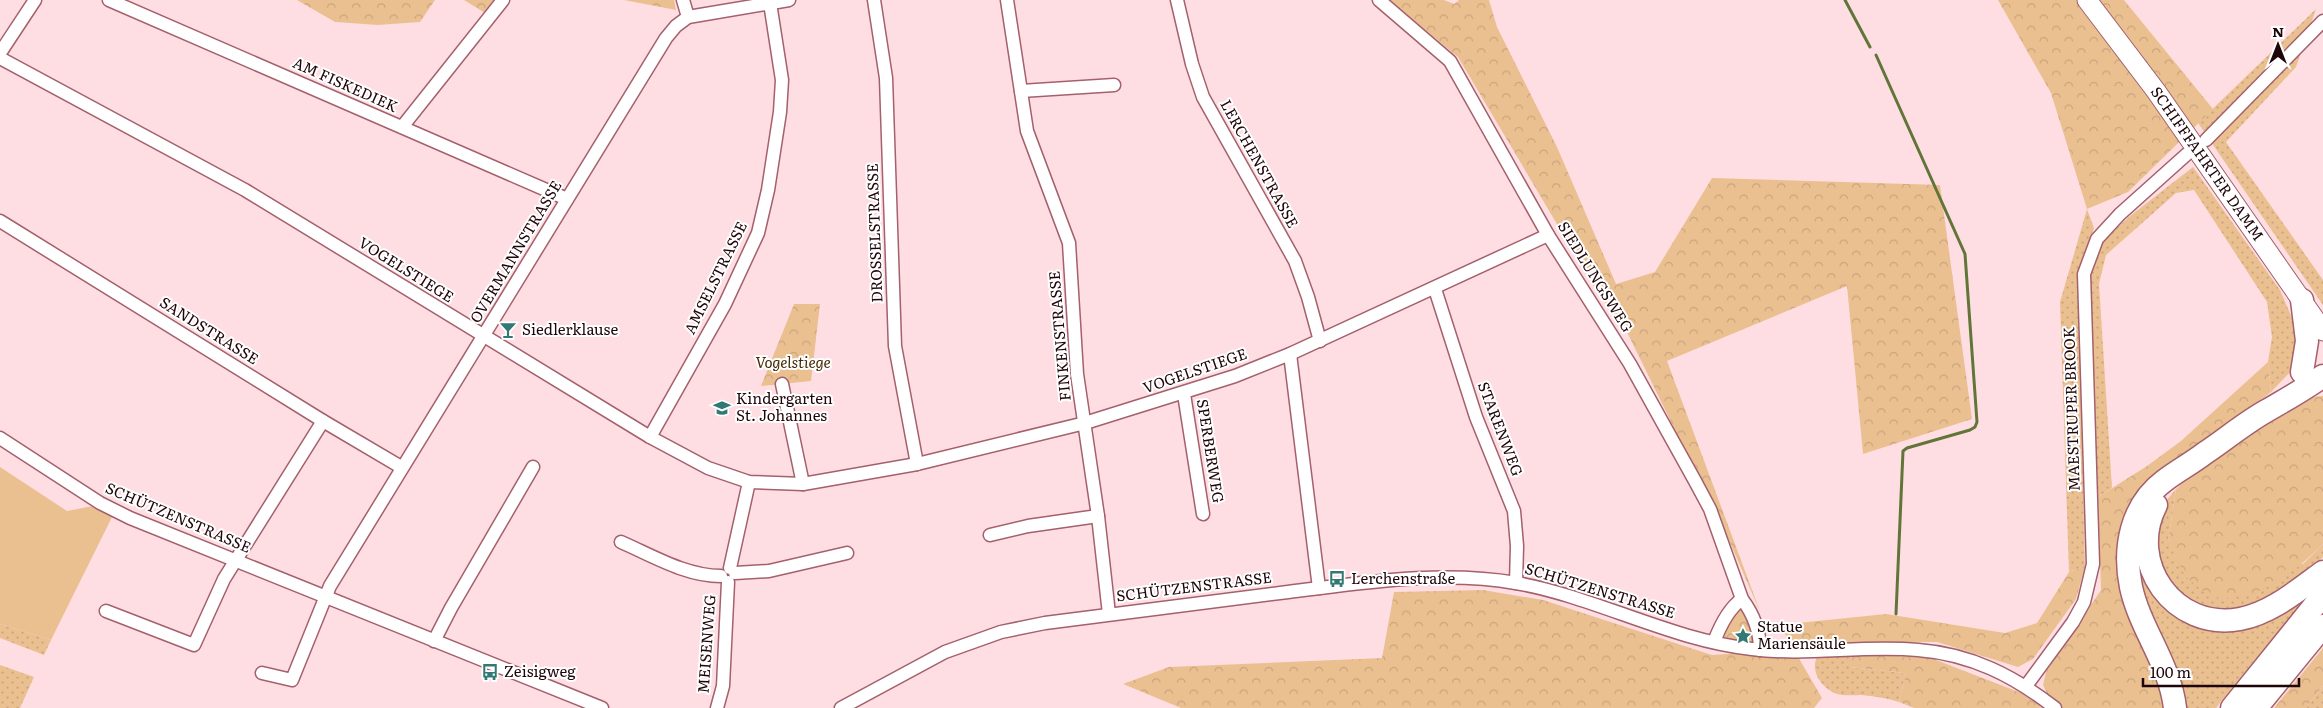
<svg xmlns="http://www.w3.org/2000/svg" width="2323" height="708" font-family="Literata,serif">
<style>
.grass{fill:url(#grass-dots)}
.forest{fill:url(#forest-crowns)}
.garden{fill:#ebc091}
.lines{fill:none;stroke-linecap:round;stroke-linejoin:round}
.stream{stroke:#607537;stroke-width:3}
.street-casing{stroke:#a4606c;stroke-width:15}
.primary-casing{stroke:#a4606c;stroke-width:21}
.highway-casing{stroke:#a4606c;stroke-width:25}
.street{stroke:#fff;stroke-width:12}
.primary{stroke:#fff;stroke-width:19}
.highway{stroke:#fff;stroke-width:22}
.labels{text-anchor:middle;stroke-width:4;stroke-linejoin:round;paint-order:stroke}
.street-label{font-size:15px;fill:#1e050a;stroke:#fff}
.poi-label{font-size:15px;fill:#1e050a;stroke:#fff;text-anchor:start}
.park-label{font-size:15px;font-style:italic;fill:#442904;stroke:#fff}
</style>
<defs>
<pattern id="grass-dots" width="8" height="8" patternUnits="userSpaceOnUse" patternTransform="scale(1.25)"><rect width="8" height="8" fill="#ebc091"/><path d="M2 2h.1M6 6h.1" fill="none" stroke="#c9a47c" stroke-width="1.8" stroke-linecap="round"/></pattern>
<pattern id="forest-crowns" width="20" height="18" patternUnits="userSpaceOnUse" patternTransform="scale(1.25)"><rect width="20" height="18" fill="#ebc091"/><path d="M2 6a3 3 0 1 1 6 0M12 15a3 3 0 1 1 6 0" fill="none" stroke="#c9a47c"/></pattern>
</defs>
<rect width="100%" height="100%" fill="#fedee2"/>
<g class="grass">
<path d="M 2316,9 L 2296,67 L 2226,142 L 2323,280 L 2323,305 L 2198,123 Z"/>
<path d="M 2193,167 L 2280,290 L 2295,325 L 2297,365 L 2271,392 L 2268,362 L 2272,337 L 2267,302 L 2194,190 L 2176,193 L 2106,255 L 2099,284 L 2112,488 L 2098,497 L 2088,275 L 2102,242 L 2130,216 Z"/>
<path d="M 2087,209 L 2094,228 L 2078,276 L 2085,566 L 2069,572 L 2060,302 Z"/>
<path d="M 2176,489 L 2168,542 L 2303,564 L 2323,544 L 2323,557 L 2311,569 L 2257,606 L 2223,612 L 2192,604 L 2160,572 L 2155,527 L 2166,501 Z"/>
<path d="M 2158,495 L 2145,566 L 2221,625 L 2323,576 L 2216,708 L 2179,708 L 2132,574 Z"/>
<path d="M 0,624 L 51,640 L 44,655 L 0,638 Z"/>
<path d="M 1853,654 L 1850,667 L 1906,673 L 1899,702 C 1886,698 1874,696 1861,695 C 1853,695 1844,696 1837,694 C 1821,688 1809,670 1818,655 Z"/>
<path d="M 0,665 L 34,677 L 20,708 L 0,708 Z"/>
<path d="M 2323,686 L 2323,708 L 2306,708 Z"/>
</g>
<g class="forest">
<path d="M 297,0 L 435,0 L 420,22 L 378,25 L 335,22 Z"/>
<path d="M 464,0 L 496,0 L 485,13 Z"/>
<path d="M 624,0 L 674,0 L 676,10 Z"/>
<path d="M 1389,0 L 1444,0 L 1454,4 L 1459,0 L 1489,0 L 1497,27 L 1557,147 L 1616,284 L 1655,272 L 1712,178 L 1940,185 L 1972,419 L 1863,454 L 1847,286 L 1667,361 L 1761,614 L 1728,538 L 1625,328 L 1596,290 L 1458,57 Z"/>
<path d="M 1998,0 L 2124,0 L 2213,109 L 2128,192 L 2087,209 L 2051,93 Z"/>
<path d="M 794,304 L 820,304 L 811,381 L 761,386 Z"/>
<path d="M 2268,362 L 2271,392 L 2165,473 L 2120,541 L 2166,708 L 2063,708 L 2049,697 L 2043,685 L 2046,672 L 2101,590 L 2098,497 L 2147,466 L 2181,441 Z"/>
<path d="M 2323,396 L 2323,544 C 2301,566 2271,592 2238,597 C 2229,599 2219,597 2210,597 L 2185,576 L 2168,542 L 2176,489 L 2201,466 L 2302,398 Z"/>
<path d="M 2085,566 L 2076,599 L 2033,659 L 2018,667 L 1937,642 L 1791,642 L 1778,625 L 1886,614 L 2005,633 L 2037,623 L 2069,572 Z"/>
<path d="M 1483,590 L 1543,600 L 1712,655 L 1754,652 L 1797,655 L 1822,698 L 1814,708 L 1181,708 L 1123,684 L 1169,667 L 1382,658 L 1394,592 Z"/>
<path d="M 1738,609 L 1750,610 L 1760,650 L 1714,642 Z"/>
<path d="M 2323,648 L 2323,686 L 2306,708 L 2274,708 Z"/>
<path d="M 1853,654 L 1931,658 L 2024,694 L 2042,708 L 1914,708 L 1899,702 L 1906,673 L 1849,667 Z"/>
</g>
<path class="garden" d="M 0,467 L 67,511 L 98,505 L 114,513 L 51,640 L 0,624 Z"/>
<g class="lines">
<g class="stream">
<path d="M 1845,0 L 1870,47"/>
<path d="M 1876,55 L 1965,254 L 1977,422 L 1975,427 L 1970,430 L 1907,448 L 1903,451 L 1896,614"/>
</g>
<g class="street-casing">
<g id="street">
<path d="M 109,0 L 567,199"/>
<path d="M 683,0 L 688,17"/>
<path d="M 874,0 L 886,78 L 895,346 L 917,464"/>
<path d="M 1007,0 L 1027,131 L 1069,243 L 1077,374 L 1098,516 L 1109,614"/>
<path d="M 1177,0 L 1192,64 L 1203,97 L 1295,261 L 1308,297 L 1320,341"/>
<path d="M 1379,0 L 1450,61 L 1548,235 L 1630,364 L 1695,481 L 1710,509 L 1742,599 C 1754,615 1760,631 1760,650"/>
<path d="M 0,53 L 35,0"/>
<path d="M 0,58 L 245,190 L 650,437 L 708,468 L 749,482 L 803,484 L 917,464 L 1085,423 L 1235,376 L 1290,354 L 1548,235"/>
<path d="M 1021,91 L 1114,85"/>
<path d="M 402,127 L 503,0"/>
<path d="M 2206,140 L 2323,21"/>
<path d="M 0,221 L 323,421 L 401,467"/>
<path d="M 1435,289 L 1476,417 L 1514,511 L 1517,546 L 1516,583"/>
<path d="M 1290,354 L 1319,588"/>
<path d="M 782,384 L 803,484"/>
<path d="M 1184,394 L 1203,514"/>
<path d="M 650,437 L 725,304 L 758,233 L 768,190 L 780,112 L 782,80 L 770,3"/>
<path d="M 0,438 L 100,503 L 130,518 L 602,708"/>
<path d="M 990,535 L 1028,526 L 1098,516"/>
<path d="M 621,542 C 653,556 686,576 721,576"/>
<path d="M 730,568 L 749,482"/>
<path d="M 735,573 L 769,571 L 847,553"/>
<path d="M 106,611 L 194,645 L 224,579 L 323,421"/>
<path d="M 434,641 L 451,608 L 533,467"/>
<path d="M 1714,642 C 1720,626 1728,609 1742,599"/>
<path d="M 262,673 L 292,680 L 330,586 L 666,38 L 676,26 L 688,17 L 789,0"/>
<path d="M 2026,686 L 2073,622 L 2084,602 L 2093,564 L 2084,274 L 2097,239 L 2120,214 L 2187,154"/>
<path d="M 717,708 L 723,686 L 728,582"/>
<path d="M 841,708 L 945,652 L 1001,632 L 1045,623 C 1126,612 1207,602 1288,592 C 1363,583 1441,570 1516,583 C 1596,597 1670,640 1752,649 C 1807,656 1862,645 1918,650 C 1971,654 2014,676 2055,708"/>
</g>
</g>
<g class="primary-casing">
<path id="primary" d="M 2087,0 L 2156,91 L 2323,331"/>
</g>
<g class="highway-casing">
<g id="highway">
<path d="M 2302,300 L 2307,341 L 2302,372"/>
<path d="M 2156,505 C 2126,563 2174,631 2240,619 C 2271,613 2297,591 2323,572"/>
<path d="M 2175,708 C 2170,664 2140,629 2131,587 C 2123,548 2131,506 2164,481 C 2177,471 2192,463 2205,453 C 2226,439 2246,422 2268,410 C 2287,399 2305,389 2323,376"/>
<path d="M 2232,708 L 2323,595"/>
<path d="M 2256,708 L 2323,626"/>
</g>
</g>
<use href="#street" class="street"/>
<use href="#primary" class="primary"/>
<use href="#highway" class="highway"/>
</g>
<defs>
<g id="bar-bare" transform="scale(1.35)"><path d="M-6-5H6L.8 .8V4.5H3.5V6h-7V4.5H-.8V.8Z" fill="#317974" stroke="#fff" stroke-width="2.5" paint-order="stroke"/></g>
<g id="school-bare" transform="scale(1.35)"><path d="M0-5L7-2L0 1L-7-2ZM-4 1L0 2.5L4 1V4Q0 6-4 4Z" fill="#317974" stroke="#fff" stroke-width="2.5" paint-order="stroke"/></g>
<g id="bus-bare" transform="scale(1.35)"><path d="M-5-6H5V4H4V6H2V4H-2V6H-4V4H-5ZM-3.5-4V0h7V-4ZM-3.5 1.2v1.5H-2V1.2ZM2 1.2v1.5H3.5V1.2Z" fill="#317974" stroke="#fff" stroke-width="2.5" paint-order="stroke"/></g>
<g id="sight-bare" transform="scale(1.35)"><path d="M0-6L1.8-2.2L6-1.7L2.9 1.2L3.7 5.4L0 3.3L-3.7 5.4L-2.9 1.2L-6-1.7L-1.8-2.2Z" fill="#317974" stroke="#fff" stroke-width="2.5" paint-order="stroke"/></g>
</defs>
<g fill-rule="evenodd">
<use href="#bar-bare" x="508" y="330"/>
<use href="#school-bare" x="722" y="408"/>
<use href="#bus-bare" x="1337" y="579"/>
<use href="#sight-bare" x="1743" y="636"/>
<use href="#bus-bare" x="490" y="672"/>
</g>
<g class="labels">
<g class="street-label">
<text transform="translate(345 85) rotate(24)" y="5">AM FISKEDIEK</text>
<text transform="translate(1259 164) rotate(61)" y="5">LERCHENSTRASSE</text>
<text transform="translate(2207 164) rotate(55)" y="5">SCHIFFFAHRTER DAMM</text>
<text transform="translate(875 233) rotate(-92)" y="5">DROSSELSTRASSE</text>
<text transform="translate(516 252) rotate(-59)" y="5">OVERMANNSTRASSE</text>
<text transform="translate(406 270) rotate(32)" y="5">VOGELSTIEGE</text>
<text transform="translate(1595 277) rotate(58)" y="5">SIEDLUNGSWEG</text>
<text transform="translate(716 278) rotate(-64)" y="5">AMSELSTRASSE</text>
<text transform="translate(209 331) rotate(32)" y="5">SANDSTRASSE</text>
<text transform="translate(1060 336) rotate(-95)" y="5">FINKENSTRASSE</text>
<text transform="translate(1195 371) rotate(-19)" y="5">VOGELSTIEGE</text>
<text transform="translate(2072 409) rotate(-92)" y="5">MAESTRUPER BROOK</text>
<text transform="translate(1500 429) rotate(69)" y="5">STARENWEG</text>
<text transform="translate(1210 451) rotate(81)" y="5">SPERBERWEG</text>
<text transform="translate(178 518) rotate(23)" y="5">SCHÜTZENSTRASSE</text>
<text transform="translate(1194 587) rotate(-7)" y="5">SCHÜTZENSTRASSE</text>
<text transform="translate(1600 591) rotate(17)" y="5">SCHÜTZENSTRASSE</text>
<text transform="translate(707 644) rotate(-86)" y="5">MEISENWEG</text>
</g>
<g class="poi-label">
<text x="522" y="335">Siedlerklause</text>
<text x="736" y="404">Kindergarten<tspan x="736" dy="17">St. Johannes</tspan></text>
<text x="1351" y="584">Lerchenstraße</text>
<text x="1757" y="632">Statue<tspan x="1757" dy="17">Mariensäule</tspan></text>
<text x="504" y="677">Zeisigweg</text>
</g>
<g class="park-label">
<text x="793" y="368">Vogelstiege</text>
</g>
</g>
<g transform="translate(2278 45)" stroke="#ffffff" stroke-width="4" paint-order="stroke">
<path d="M0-4L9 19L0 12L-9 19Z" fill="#1e050a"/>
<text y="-8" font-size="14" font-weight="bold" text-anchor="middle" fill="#1e050a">N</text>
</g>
<path d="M2143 678v8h156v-8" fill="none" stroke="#1e050a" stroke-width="2.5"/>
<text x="2150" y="678" font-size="15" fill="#1e050a" stroke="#ffffff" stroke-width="4" paint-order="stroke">100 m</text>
</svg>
